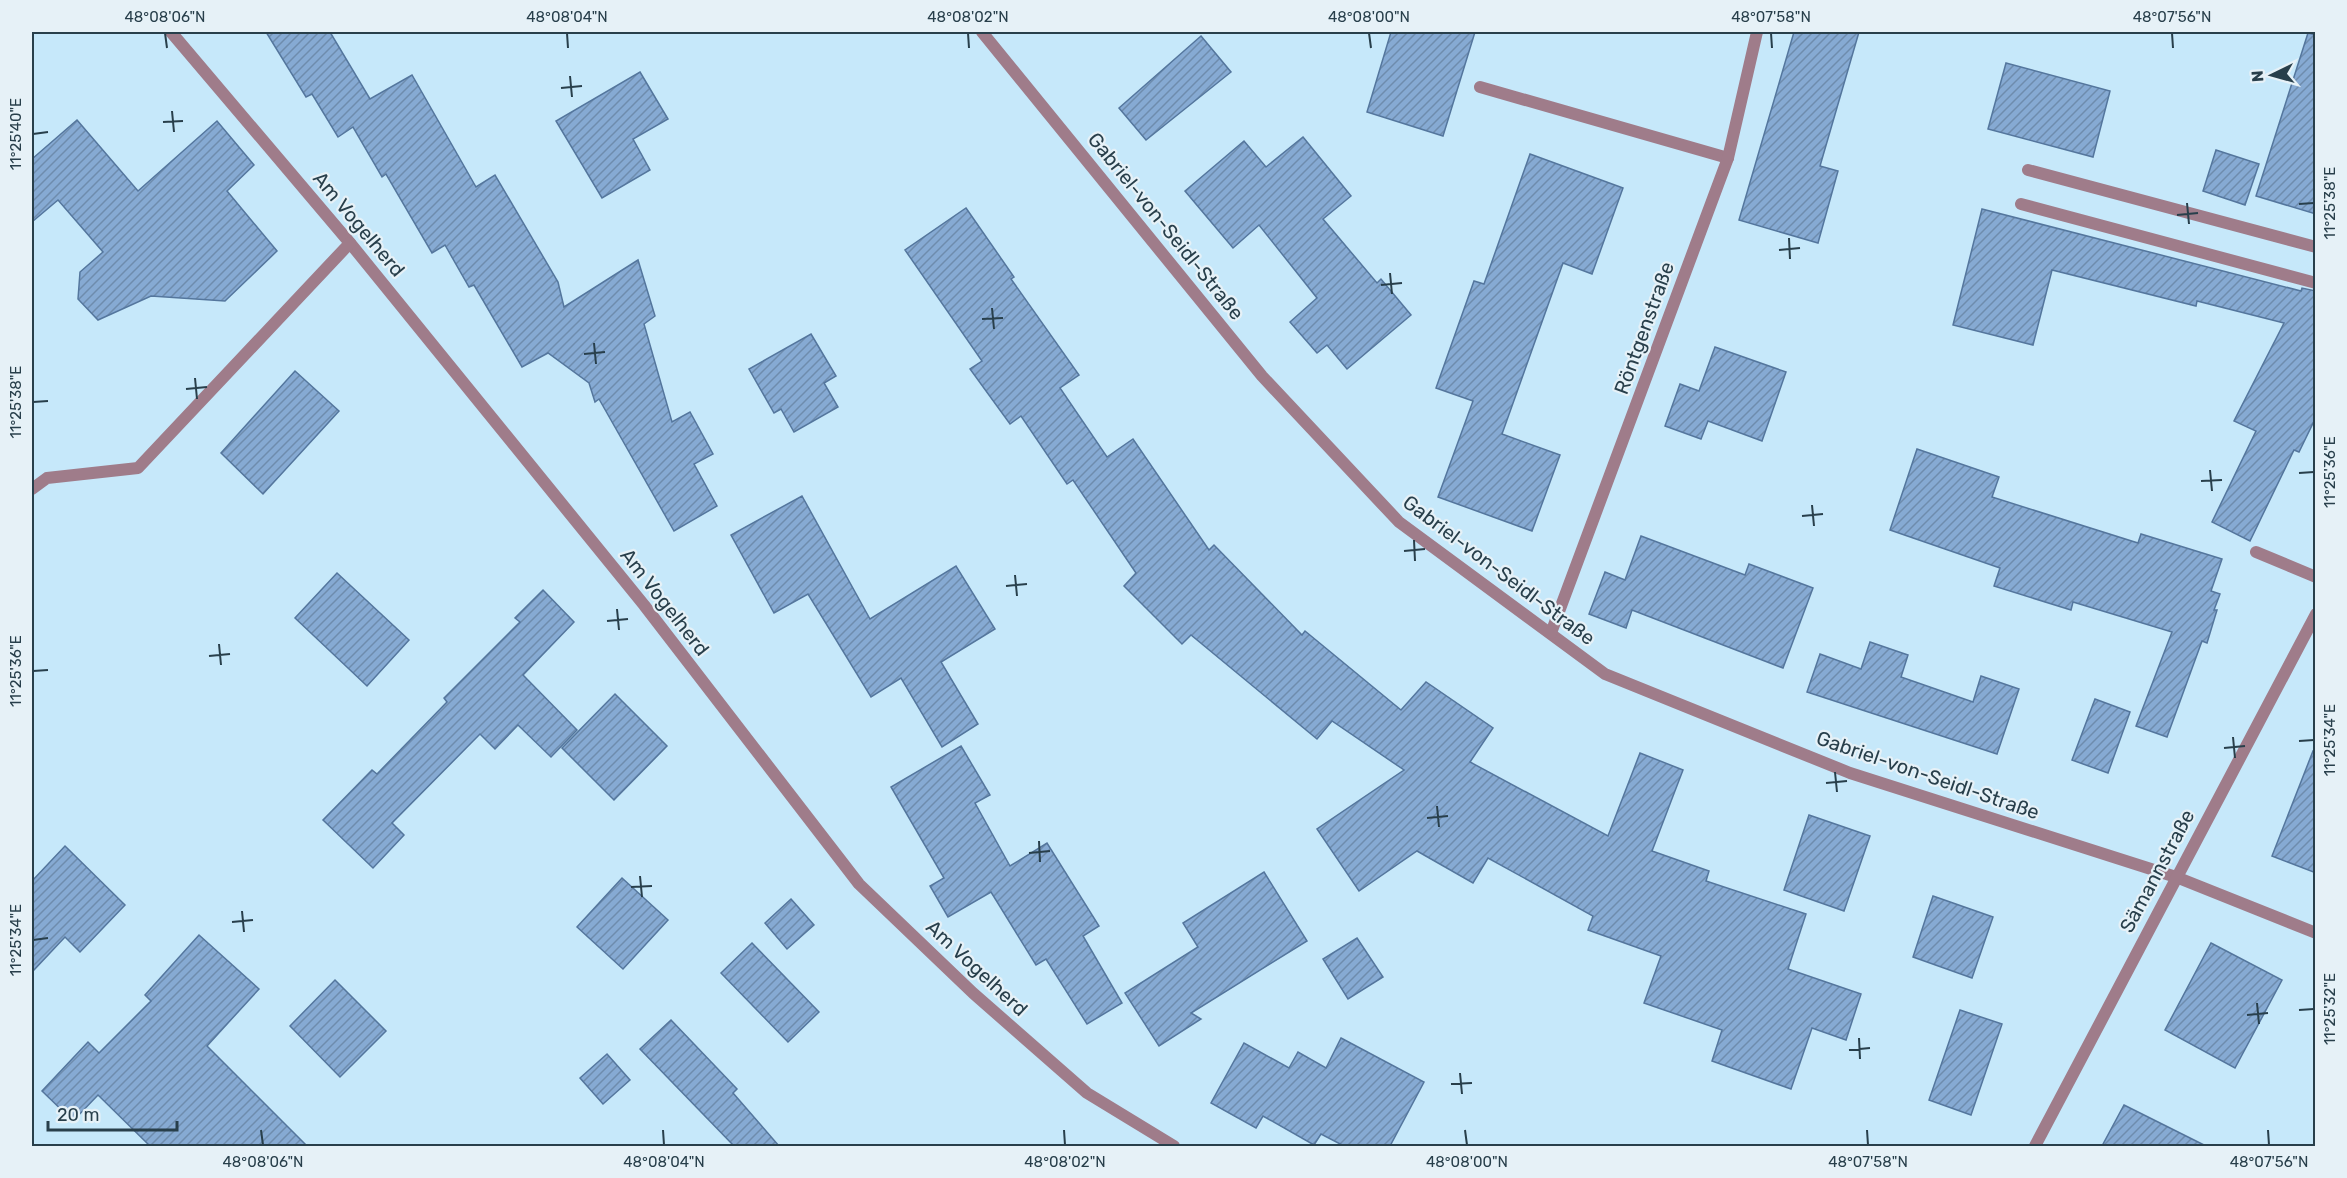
<svg xmlns="http://www.w3.org/2000/svg" width="2347" height="1178" font-family="Rubik,sans-serif">
<style>
.building{fill:url(#building-hatch);stroke:#54769d;stroke-width:1.5}
.lines{fill:none;stroke-linecap:round;stroke-linejoin:round}
.service{stroke:#9f7c8a;stroke-width:12}
.minor{stroke:#9f7c8a;stroke-width:12}
.ticks{fill:none;stroke:#283f4b;stroke-width:2}
.labels{text-anchor:middle;stroke-width:4.5;stroke-linejoin:round;paint-order:stroke}
.street-label{font-size:20px;fill:#283f4b;stroke:#e6f1f7}
.neatline{fill:none;stroke:#283f4b;stroke-width:2}
.ticks-label{font-size:15px;text-anchor:middle;fill:#283f4b}
</style>
<defs>
<pattern id="building-hatch" width="6" height="6" patternUnits="userSpaceOnUse" patternTransform="scale(1.5)"><rect width="6" height="6" fill="#86aad3"/><path d="M-1 1l2-2M0 6l6-6M5 7l2-2" fill="none" stroke="#6e8cad"/></pattern>
</defs>
<rect width="100%" height="100%" fill="#c6e8fa"/>
<g class="building">
<path d="M 266,32 L 330,32 L 370,99 L 412,75 L 476,187 L 495,175 L 558,282 L 564,307 L 638,260 L 655,316 L 644,324 L 672,422 L 690,412 L 713,454 L 694,464 L 717,506 L 674,531 L 599,399 L 595,402 L 589,383 L 548,353 L 522,367 L 474,285 L 469,287 L 445,245 L 432,253 L 386,174 L 382,177 L 353,127 L 338,137 L 312,94 L 306,97 Z"/>
<path d="M 1391,32 L 1475,32 L 1443,136 L 1367,112 Z"/>
<path d="M 1794,32 L 1859,32 L 1820,166 L 1838,171 L 1818,243 L 1739,220 Z"/>
<path d="M 2308,33 L 2316,35 L 2316,214 L 2256,196 Z"/>
<path d="M 1201,36 L 1231,72 L 1146,140 L 1119,108 Z"/>
<path d="M 2006,63 L 2110,91 L 2093,157 L 1988,129 Z"/>
<path d="M 640,72 L 668,119 L 633,139 L 650,170 L 602,198 L 556,121 Z"/>
<path d="M 77,120 L 138,191 L 217,121 L 254,165 L 227,191 L 277,251 L 225,301 L 151,296 L 98,320 L 78,299 L 80,272 L 103,252 L 58,200 L 32,222 L 32,159 Z"/>
<path d="M 1303,137 L 1351,196 L 1323,219 L 1377,283 L 1381,279 L 1411,315 L 1347,369 L 1327,345 L 1317,353 L 1290,322 L 1317,298 L 1259,225 L 1233,248 L 1185,191 L 1244,141 L 1266,167 Z"/>
<path d="M 2216,150 L 2259,164 L 2245,205 L 2203,191 Z"/>
<path d="M 1530,154 L 1623,188 L 1592,274 L 1563,263 L 1502,434 L 1560,455 L 1532,531 L 1438,497 L 1473,401 L 1436,388 L 1474,281 L 1484,284 Z"/>
<path d="M 966,208 L 1014,277 L 1011,279 L 1079,375 L 1060,388 L 1107,457 L 1133,439 L 1209,550 L 1214,545 L 1302,635 L 1305,631 L 1401,710 L 1426,682 L 1493,728 L 1470,762 L 1608,836 L 1640,753 L 1683,770 L 1652,851 L 1709,871 L 1706,881 L 1806,914 L 1788,969 L 1861,994 L 1846,1040 L 1812,1028 L 1791,1089 L 1712,1061 L 1722,1030 L 1644,1003 L 1661,956 L 1588,930 L 1593,916 L 1488,858 L 1473,883 L 1417,851 L 1359,891 L 1317,829 L 1404,770 L 1332,721 L 1317,739 L 1191,635 L 1182,644 L 1124,586 L 1136,573 L 1073,480 L 1067,484 L 1021,416 L 1010,424 L 970,369 L 982,361 L 905,250 Z"/>
<path d="M 1982,209 L 2301,291 L 2302,288 L 2316,291 L 2316,417 L 2299,452 L 2294,450 L 2250,541 L 2212,522 L 2256,431 L 2234,421 L 2284,323 L 2197,301 L 2196,306 L 2052,270 L 2033,345 L 1953,325 Z"/>
<path d="M 811,334 L 836,376 L 824,383 L 838,407 L 794,432 L 781,409 L 774,413 L 749,369 Z"/>
<path d="M 1715,347 L 1786,372 L 1762,441 L 1708,421 L 1701,439 L 1665,426 L 1680,384 L 1699,391 Z"/>
<path d="M 295,371 L 339,411 L 263,494 L 221,453 Z"/>
<path d="M 1917,449 L 1999,477 L 1992,497 L 2138,543 L 2141,534 L 2222,559 L 2211,591 L 2220,594 L 2214,610 L 2217,610 L 2207,643 L 2202,641 L 2167,737 L 2136,726 L 2172,632 L 2073,602 L 2071,610 L 1994,586 L 2000,568 L 1890,530 Z"/>
<path d="M 802,496 L 870,619 L 956,566 L 995,629 L 941,662 L 978,724 L 942,747 L 901,678 L 871,697 L 808,594 L 774,613 L 731,535 Z"/>
<path d="M 1641,536 L 1745,575 L 1749,564 L 1813,588 L 1783,668 L 1632,610 L 1626,628 L 1589,614 L 1605,572 L 1625,580 Z"/>
<path d="M 337,573 L 409,640 L 367,686 L 295,618 Z"/>
<path d="M 543,590 L 574,622 L 523,675 L 577,730 L 551,757 L 518,725 L 495,749 L 480,734 L 392,823 L 404,835 L 373,868 L 323,820 L 372,770 L 377,774 L 447,702 L 444,698 L 520,622 L 515,618 Z"/>
<path d="M 1870,642 L 1908,655 L 1901,677 L 1973,702 L 1981,676 L 2019,689 L 1997,754 L 1807,692 L 1820,654 L 1861,669 Z"/>
<path d="M 615,694 L 667,746 L 614,800 L 562,748 Z"/>
<path d="M 2095,699 L 2130,712 L 2108,773 L 2072,760 Z"/>
<path d="M 961,746 L 990,795 L 975,803 L 1010,866 L 1047,843 L 1099,926 L 1083,936 L 1122,1003 L 1087,1024 L 1046,959 L 1036,965 L 991,892 L 948,917 L 930,886 L 944,878 L 891,787 Z"/>
<path d="M 2313,751 L 2316,752 L 2316,873 L 2272,856 Z"/>
<path d="M 1809,815 L 1870,836 L 1844,911 L 1784,890 Z"/>
<path d="M 65,846 L 125,905 L 80,952 L 65,937 L 32,972 L 32,881 Z"/>
<path d="M 1264,872 L 1307,941 L 1191,1013 L 1201,1019 L 1159,1046 L 1125,993 L 1198,947 L 1183,923 Z"/>
<path d="M 622,878 L 668,920 L 623,969 L 577,927 Z"/>
<path d="M 1933,896 L 1993,917 L 1972,978 L 1913,957 Z"/>
<path d="M 791,899 L 814,925 L 787,949 L 765,923 Z"/>
<path d="M 199,935 L 259,989 L 207,1046 L 307,1146 L 150,1146 L 98,1095 L 73,1121 L 42,1091 L 88,1042 L 99,1053 L 151,1001 L 145,995 Z"/>
<path d="M 1357,938 L 1383,977 L 1348,999 L 1323,959 Z"/>
<path d="M 752,943 L 819,1012 L 788,1042 L 721,973 Z"/>
<path d="M 2211,943 L 2282,980 L 2235,1068 L 2165,1030 Z"/>
<path d="M 335,980 L 386,1031 L 340,1077 L 290,1026 Z"/>
<path d="M 1960,1010 L 2002,1024 L 1971,1115 L 1929,1100 Z"/>
<path d="M 671,1020 L 737,1089 L 733,1093 L 779,1146 L 734,1146 L 640,1049 Z"/>
<path d="M 1341,1038 L 1424,1082 L 1390,1146 L 1344,1146 L 1321,1134 L 1314,1145 L 1263,1116 L 1256,1128 L 1211,1103 L 1244,1043 L 1289,1068 L 1298,1052 L 1326,1068 Z"/>
<path d="M 607,1054 L 630,1080 L 603,1104 L 580,1078 Z"/>
<path d="M 2124,1105 L 2206,1146 L 2102,1146 Z"/>
</g>
<g class="lines">
<g class="service">
<path d="M 1480,87 L 1728,158"/>
<path d="M 2028,170 L 2316,247"/>
<path d="M 2021,204 L 2316,283"/>
<path d="M 2256,552 L 2316,577"/>
</g>
<g class="minor">
<path d="M 171,32 L 350,243 L 644,605 L 859,884 L 973,993 L 1087,1093 L 1174,1146"/>
<path d="M 982,32 L 1262,376 L 1399,522 L 1605,674 L 1850,773 L 2176,877 L 2316,933"/>
<path d="M 32,489 L 47,478 L 138,468 L 350,243"/>
<path d="M 1551,633 L 1728,158 L 1757,32"/>
<path d="M 2035,1146 L 2316,614"/>
</g>
</g>
<path class="ticks" d="M 165,33 L 167,48M 567,33 L 568,48M 968,33 L 969,48M 1369,33 L 1371,48M 1771,33 L 1772,48M 2172,33 L 2173,48M 570,76 L 572,97M 561,88 L 582,86M 172,111 L 174,132M 163,122 L 183,121M 33,134 L 48,132M 2187,203 L 2189,224M 2299,204 L 2314,203M 2177,215 L 2198,213M 1789,238 L 1790,259M 1779,250 L 1800,248M 1390,273 L 1392,294M 1381,285 L 1402,283M 992,308 L 994,329M 982,319 L 1003,318M 594,343 L 596,364M 584,354 L 605,352M 195,378 L 197,399M 186,389 L 207,387M 33,402 L 48,401M 2210,470 L 2212,491M 2299,473 L 2314,472M 2201,481 L 2222,480M 1812,505 L 1814,526M 1802,516 L 1823,514M 1414,540 L 1415,561M 1404,551 L 1425,549M 1015,575 L 1017,596M 1006,586 L 1027,584M 617,609 L 619,630M 607,621 L 628,619M 219,644 L 221,665M 209,656 L 230,654M 33,671 L 48,670M 2233,737 L 2235,758M 2299,741 L 2314,740M 2224,748 L 2245,746M 1835,772 L 1837,792M 1826,783 L 1847,781M 1437,806 L 1439,827M 1427,818 L 1448,816M 1039,841 L 1040,862M 1029,853 L 1050,851M 640,876 L 642,897M 631,887 L 652,886M 242,911 L 244,932M 232,922 L 253,920M 33,940 L 48,938M 2257,1003 L 2259,1024M 2299,1010 L 2314,1009M 2247,1015 L 2268,1013M 1859,1038 L 1860,1059M 1849,1050 L 1870,1048M 1460,1073 L 1462,1094M 1451,1084 L 1472,1083M 261,1130 L 263,1145M 663,1130 L 664,1145M 1064,1130 L 1065,1145M 1465,1130 L 1467,1145M 1867,1130 L 1868,1145M 2268,1130 L 2269,1145"/>
<g class="labels">
<g class="street-label">
<text transform="translate(359 224) rotate(50)" y="7">Am Vogelherd</text>
<text transform="translate(1166 226) rotate(51)" y="7">Gabriel-von-Seidl-Straße</text>
<text transform="translate(1644 328) rotate(-70)" y="7">Röntgenstraße</text>
<text transform="translate(1499 570) rotate(37)" y="7">Gabriel-von-Seidl-Straße</text>
<text transform="translate(665 602) rotate(52)" y="7">Am Vogelherd</text>
<text transform="translate(1928 775) rotate(19)" y="7">Gabriel-von-Seidl-Straße</text>
<text transform="translate(2157 871) rotate(-62)" y="7">Sämannstraße</text>
<text transform="translate(977 968) rotate(43)" y="7">Am Vogelherd</text>
</g>
</g>
<rect width="2347" height="1178" fill="none" stroke="#e6f1f7" stroke-width="66"/>
<g transform="translate(2272 75) rotate(265)" stroke="#e6f1f7" stroke-width="4.5" paint-order="stroke">
<path d="M0-4.5L10 22L0 15L-10 22Z" fill="#283f4b"/>
<text y="-9" font-size="16" font-weight="bold" text-anchor="middle" fill="#283f4b">N</text>
</g>
<path d="M48 1121v9h129v-9" fill="none" stroke="#283f4b" stroke-width="3"/>
<text x="57" y="1121" font-size="18" fill="#283f4b" stroke="#e6f1f7" stroke-width="4.5" paint-order="stroke">20 m</text>
<rect x="33" y="33" width="2281" height="1112" class="neatline"/>
<g class="ticks-label">
<text x="165" y="22">48°08'06"N</text>
<text x="567" y="22">48°08'04"N</text>
<text x="968" y="22">48°08'02"N</text>
<text x="1369" y="22">48°08'00"N</text>
<text x="1771" y="22">48°07'58"N</text>
<text x="2172" y="22">48°07'56"N</text>
<text transform="translate(16 134) rotate(-90)" y="5">11°25'40"E</text>
<text transform="translate(2330 203) rotate(-90)" y="5">11°25'38"E</text>
<text transform="translate(16 402) rotate(-90)" y="5">11°25'38"E</text>
<text transform="translate(2330 472) rotate(-90)" y="5">11°25'36"E</text>
<text transform="translate(16 671) rotate(-90)" y="5">11°25'36"E</text>
<text transform="translate(2330 740) rotate(-90)" y="5">11°25'34"E</text>
<text transform="translate(16 940) rotate(-90)" y="5">11°25'34"E</text>
<text transform="translate(2330 1009) rotate(-90)" y="5">11°25'32"E</text>
<text x="263" y="1167">48°08'06"N</text>
<text x="664" y="1167">48°08'04"N</text>
<text x="1065" y="1167">48°08'02"N</text>
<text x="1467" y="1167">48°08'00"N</text>
<text x="1868" y="1167">48°07'58"N</text>
<text x="2269" y="1167">48°07'56"N</text>
</g>
</svg>
